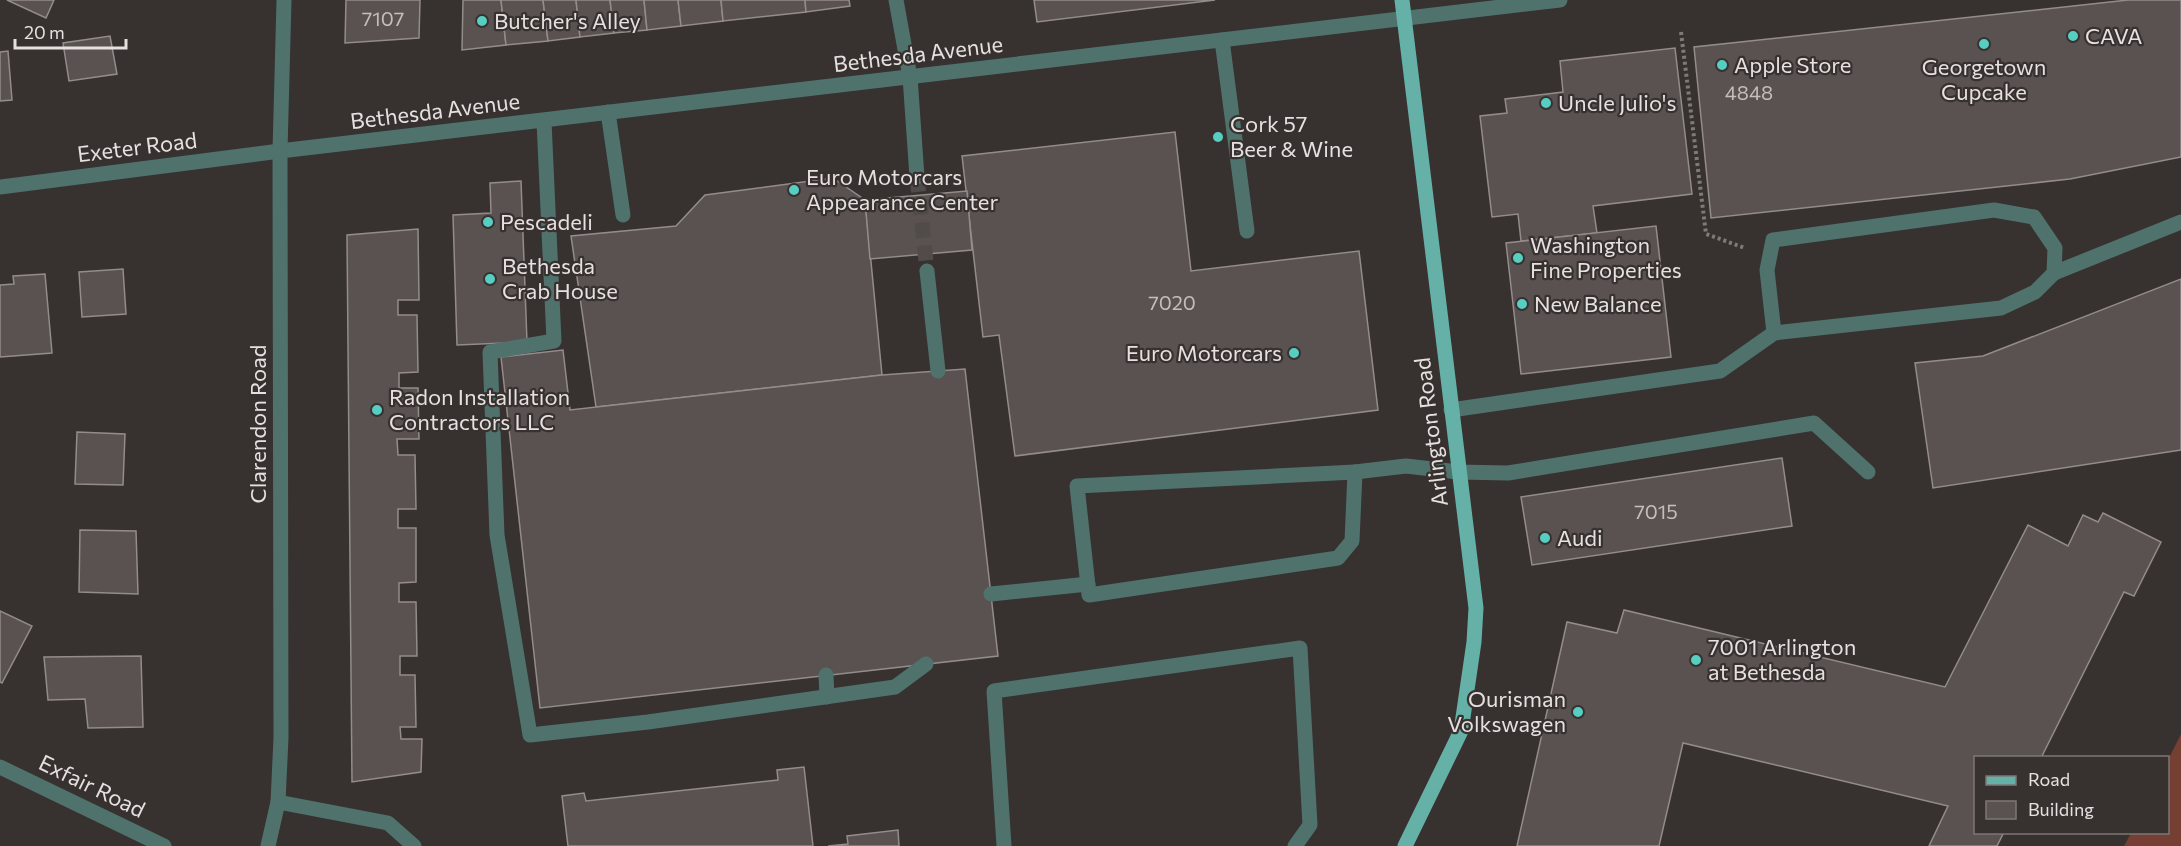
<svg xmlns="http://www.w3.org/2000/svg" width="2181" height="846" font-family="Commissioner,sans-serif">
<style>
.green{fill:#763f33}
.building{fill:#595251;stroke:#948c8b;stroke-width:1.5}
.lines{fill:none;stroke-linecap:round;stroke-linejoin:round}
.minor-tunnel{stroke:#514b4a;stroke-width:15;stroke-dasharray:15 8;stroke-linecap:butt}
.path{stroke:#7f7a78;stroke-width:4;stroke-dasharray:3 3;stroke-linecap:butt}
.minor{stroke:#4f726d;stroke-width:15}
.major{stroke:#65b0a7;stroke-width:15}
.poi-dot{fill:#57cec2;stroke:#37312f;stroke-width:2}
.labels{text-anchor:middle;stroke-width:4.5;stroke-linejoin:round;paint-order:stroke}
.number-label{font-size:20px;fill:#c3bdbc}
.poi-label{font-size:22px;fill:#e6e1e0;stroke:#37312f;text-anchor:start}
.street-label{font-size:22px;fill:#e6e1e0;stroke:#37312f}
</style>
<rect width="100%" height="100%" fill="#37312f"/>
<path class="green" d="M 2181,734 L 2181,846 L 2124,846 L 2131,833 L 2168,832 L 2168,760 Z"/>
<g class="building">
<path d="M 7,0 L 54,0 L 46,18 Z"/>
<path d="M 346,0 L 420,0 L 419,38 L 345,43 Z"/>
<path d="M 463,0 L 501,0 L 506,45 L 462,50 Z"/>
<path d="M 501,0 L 543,0 L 548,41 L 506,45 Z"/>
<path d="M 543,0 L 576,0 L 580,37 L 548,41 Z"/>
<path d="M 576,0 L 610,0 L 614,33 L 580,37 Z"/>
<path d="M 610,0 L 644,0 L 647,30 L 614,33 Z"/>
<path d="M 644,0 L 678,0 L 681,26 L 647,30 Z"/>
<path d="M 678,0 L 721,0 L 723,21 L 681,26 Z"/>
<path d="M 721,0 L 805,0 L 806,12 L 723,21 Z"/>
<path d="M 805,0 L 849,0 L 850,6 L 806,12 Z"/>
<path d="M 1034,0 L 1215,0 L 1037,22 Z"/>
<path d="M 2128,0 L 2181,0 L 2181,157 L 2070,179 L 1711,218 L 1694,47 Z"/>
<path d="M 110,36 L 117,74 L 69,81 L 63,43 Z"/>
<path d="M 1675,48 L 1692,194 L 1593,206 L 1597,233 L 1521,241 L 1518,214 L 1492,217 L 1480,116 L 1507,113 L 1505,99 L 1563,92 L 1560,61 Z"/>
<path d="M 8,51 L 12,100 L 0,101 L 0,52 Z"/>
<path d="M 1175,132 L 1191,271 L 1359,251 L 1378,410 L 1015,456 L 999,335 L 983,337 L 962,156 Z"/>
<path d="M 833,178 L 865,200 L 882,375 L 596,407 L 571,236 L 676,226 L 705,195 Z"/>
<path d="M 521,181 L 527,342 L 457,345 L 453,215 L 491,213 L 490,183 Z"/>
<path d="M 967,191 L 972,250 L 870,259 L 865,200 Z"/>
<path d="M 1656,226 L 1671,357 L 1521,374 L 1506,243 Z"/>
<path d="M 418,229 L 419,300 L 398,300 L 398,315 L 417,315 L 418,372 L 399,373 L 399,388 L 418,388 L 419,439 L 397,439 L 398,455 L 415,455 L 416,509 L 398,509 L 398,528 L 416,528 L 416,582 L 399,583 L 399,602 L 416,602 L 417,656 L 400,656 L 400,675 L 415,675 L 416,727 L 400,727 L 401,739 L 422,739 L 421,772 L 352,782 L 347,235 Z"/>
<path d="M 123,269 L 126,314 L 82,317 L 79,272 Z"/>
<path d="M 45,274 L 52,353 L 0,357 L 0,285 L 14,284 L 13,276 Z"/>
<path d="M 2181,279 L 2181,450 L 1933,488 L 1915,363 L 1983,356 Z"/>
<path d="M 563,350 L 570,410 L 882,375 L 965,369 L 998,656 L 540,708 L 501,357 Z"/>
<path d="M 77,432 L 125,434 L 123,485 L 75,484 Z"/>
<path d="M 1782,458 L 1792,526 L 1532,565 L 1521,497 Z"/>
<path d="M 2103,513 L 2161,542 L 2134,596 L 2124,592 L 2041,758 L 1976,758 L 1976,832 L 2004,832 L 1997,846 L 1929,846 L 1948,806 L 1683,743 L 1659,846 L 1517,846 L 1567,622 L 1617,633 L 1624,610 L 1945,687 L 2028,525 L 2068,546 L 2083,515 L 2098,522 Z"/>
<path d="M 80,530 L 136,531 L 138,594 L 79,592 Z"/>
<path d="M 0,611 L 32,626 L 2,683 L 0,682 Z"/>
<path d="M 141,656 L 143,727 L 88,728 L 85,699 L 48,700 L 44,657 Z"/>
<path d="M 804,767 L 813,846 L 568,846 L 562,796 L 584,793 L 586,801 L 778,780 L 777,770 Z"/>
<path d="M 898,830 L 899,846 L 828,846 L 848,844 L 847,836 Z"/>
</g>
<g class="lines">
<path class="minor-tunnel" d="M 917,177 L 927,271"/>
<path class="path" d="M 1681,32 L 1706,234 L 1745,248"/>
<g class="minor">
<path d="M 896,0 L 910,77 L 917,177"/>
<path d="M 1222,40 L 1247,231"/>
<path d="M 608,112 L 623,215"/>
<path d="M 544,121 L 554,341 L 490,352 L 497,535 L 530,735 L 648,722 L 895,687 L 926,664"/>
<path d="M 0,187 L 280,151 L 1560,0"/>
<path d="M 927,271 L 938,371"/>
<path d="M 2054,273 L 2181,222"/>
<path d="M 1451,410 L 1720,371 L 1774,333 L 2001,308 L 2035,292 L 2054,273 L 2055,248 L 2034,217 L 1994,210 L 1773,240 L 1767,270 L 1774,333"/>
<path d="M 1355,472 L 1352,541 L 1338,558 L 1089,595 L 1077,486 Z"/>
<path d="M 1355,472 L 1406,466 L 1458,472 L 1508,473 L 1814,423 L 1868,472"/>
<path d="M 991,594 L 1088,584"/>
<path d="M 826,675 L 827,697"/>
<path d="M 0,767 L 164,846"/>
<path d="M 278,802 L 388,823 L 414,846"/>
<path d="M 268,846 L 278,802 L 281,738 L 280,151 L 284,0"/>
<path d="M 1004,846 L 994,691 L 1300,648 L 1310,825 L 1295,846"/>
</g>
<path class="major" d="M 1402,0 L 1476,608 L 1474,642 L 1461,731 L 1405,846"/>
</g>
<g class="poi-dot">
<circle cx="482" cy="21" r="6"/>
<circle cx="2073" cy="36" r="6"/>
<circle cx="1984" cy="44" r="6"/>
<circle cx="1722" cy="65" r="6"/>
<circle cx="1546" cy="103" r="6"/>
<circle cx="1218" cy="137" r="6"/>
<circle cx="794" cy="190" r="6"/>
<circle cx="488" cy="222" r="6"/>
<circle cx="1518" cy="258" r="6"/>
<circle cx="490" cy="279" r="6"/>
<circle cx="1522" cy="304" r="6"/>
<circle cx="1294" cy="353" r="6"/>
<circle cx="377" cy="410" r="6"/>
<circle cx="1545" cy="538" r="6"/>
<circle cx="1696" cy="660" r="6"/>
<circle cx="1578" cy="712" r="6"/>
</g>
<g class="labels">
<g class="number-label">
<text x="383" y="26">7107</text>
<text x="1749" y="100">4848</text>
<text x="1172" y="310">7020</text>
<text x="1656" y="519">7015</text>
</g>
<g class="poi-label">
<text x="494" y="29">Butcher's Alley</text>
<text x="2085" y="44">CAVA</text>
<text x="1734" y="73">Apple Store</text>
<text x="1984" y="75" text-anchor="middle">Georgetown<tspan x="1984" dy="25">Cupcake</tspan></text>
<text x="1558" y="111">Uncle Julio's</text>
<text x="1230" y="132">Cork 57<tspan x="1230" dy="25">Beer &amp; Wine</tspan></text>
<text x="806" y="185">Euro Motorcars<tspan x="806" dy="25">Appearance Center</tspan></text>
<text x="500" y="230">Pescadeli</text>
<text x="1530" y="253">Washington<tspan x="1530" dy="25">Fine Properties</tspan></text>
<text x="502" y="274">Bethesda<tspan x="502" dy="25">Crab House</tspan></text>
<text x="1534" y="312">New Balance</text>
<text x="1282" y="361" text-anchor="end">Euro Motorcars</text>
<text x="389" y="405">Radon Installation<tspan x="389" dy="25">Contractors LLC</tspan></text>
<text x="1557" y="546">Audi</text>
<text x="1708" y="655">7001 Arlington<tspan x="1708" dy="25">at Bethesda</tspan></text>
<text x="1566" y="707" text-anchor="end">Ourisman<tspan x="1566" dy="25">Volkswagen</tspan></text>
</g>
<g class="street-label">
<text transform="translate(918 54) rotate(-7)" y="8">Bethesda Avenue</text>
<text transform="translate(435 111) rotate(-7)" y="8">Bethesda Avenue</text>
<text transform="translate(137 147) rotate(-7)" y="8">Exeter Road</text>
<text transform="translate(258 424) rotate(-90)" y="8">Clarendon Road</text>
<text transform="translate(1431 432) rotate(-97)" y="8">Arlington Road</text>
<text transform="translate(92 786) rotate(26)" y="8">Exfair Road</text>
</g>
</g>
<rect x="1974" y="756" width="195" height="78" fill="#37312f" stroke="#7d7776" stroke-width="1.5"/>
<rect x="1986" y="776" width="30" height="9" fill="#65b0a7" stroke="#7d7776" stroke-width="1.5"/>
<text x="2028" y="786" font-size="18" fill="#e6e1e0">Road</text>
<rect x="1986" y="801" width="30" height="18" fill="#595251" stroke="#7d7776" stroke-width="1.5"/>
<text x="2028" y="816" font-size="18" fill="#e6e1e0">Building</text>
<path d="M15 39v9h111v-9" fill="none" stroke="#e6e1e0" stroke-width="3"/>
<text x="24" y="39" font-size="18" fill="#e6e1e0" stroke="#37312f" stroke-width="4.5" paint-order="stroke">20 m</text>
</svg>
